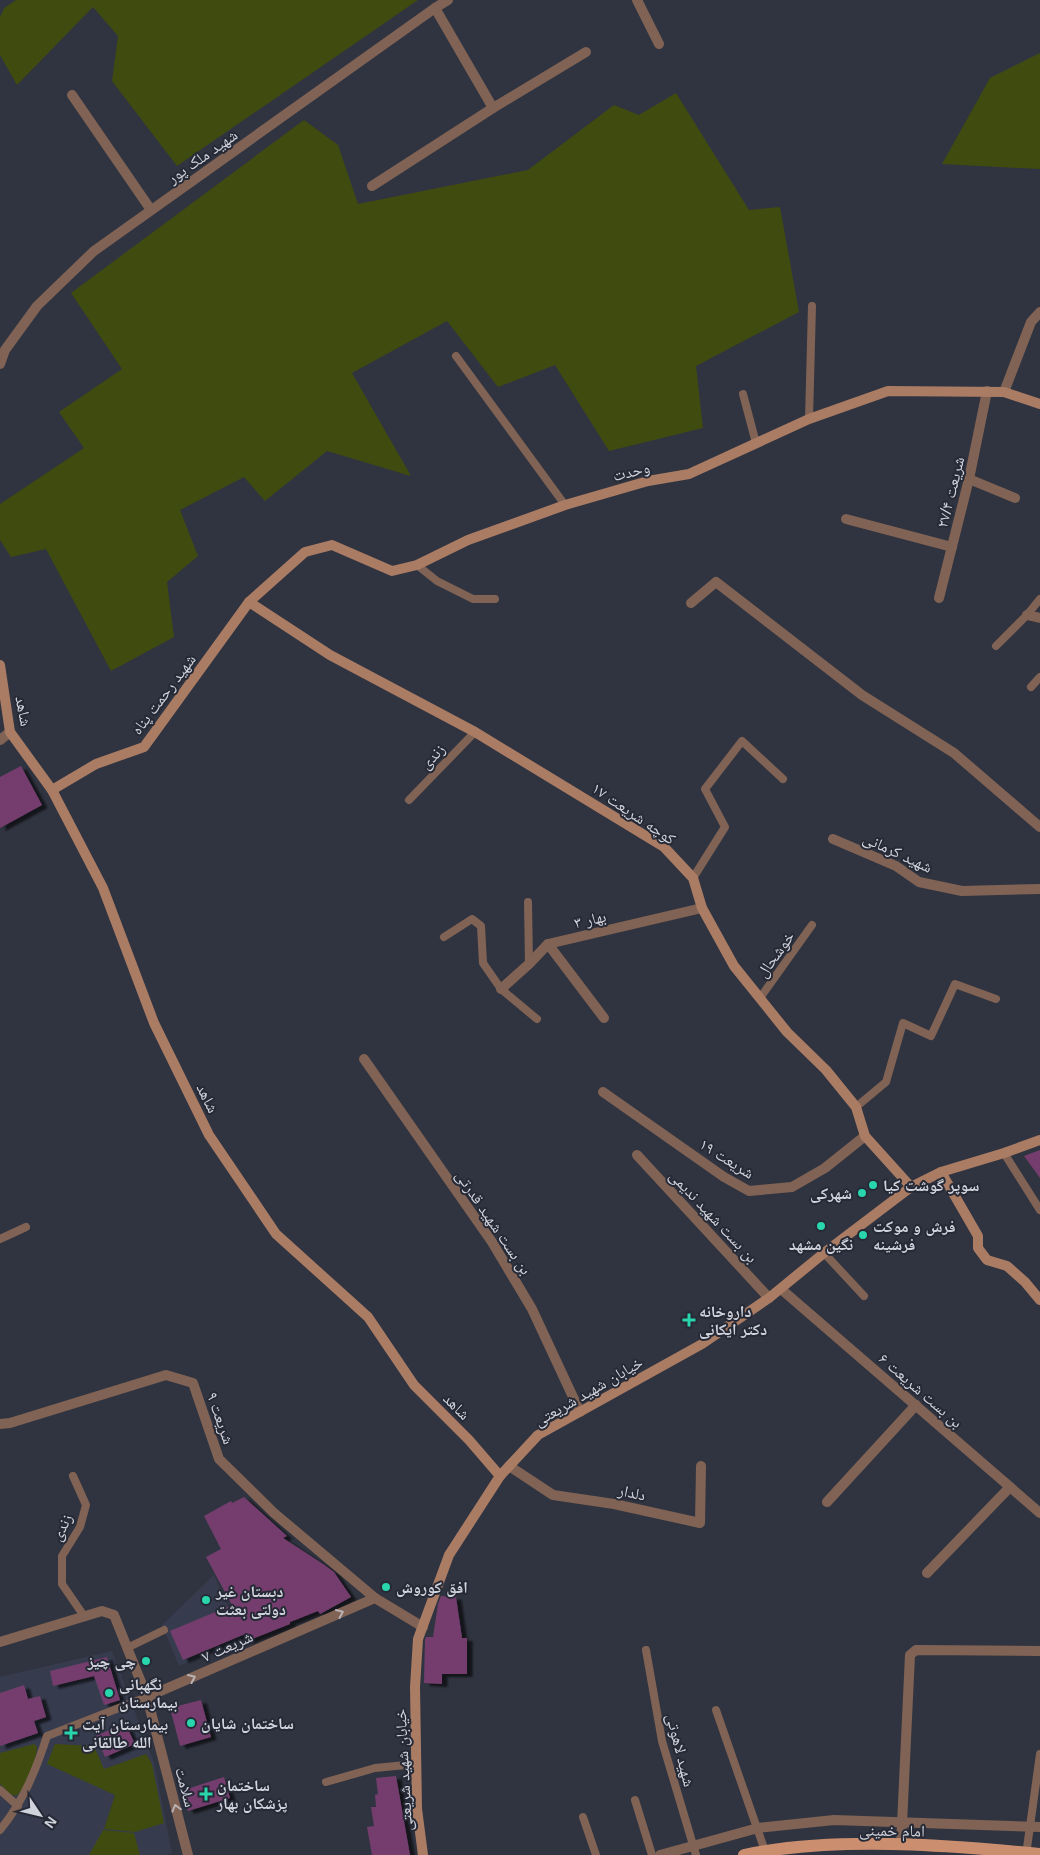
<svg xmlns="http://www.w3.org/2000/svg" width="1040" height="1855" font-family="Arial,'Noto Naskh Arabic',sans-serif">
<style>
.built{fill:#363c4e}
.green{fill:#404b10}
.building{fill:#743e6e;filter:url(#shadow)}
.lines{fill:none;stroke-linecap:round;stroke-linejoin:round}
.lane{stroke:#806354;stroke-width:8}
.street{stroke:#806354;stroke-width:10}
.secondary{stroke:#ab7c64;stroke-width:10}
.primary{stroke:#cb8f70;stroke-width:12}
.oneway{stroke:#b9b1b3}
.poi-dot{fill:#28d5ad;stroke:#262a36;stroke-width:2}
.labels{text-anchor:middle;stroke-width:4;stroke-linejoin:round;paint-order:stroke}
.street-label{font-size:16px;fill:#d1d3dc;stroke:#262a36}
.poi-label{font-size:16px;font-weight:bold;fill:#d1d3dc;stroke:#262a36;text-anchor:start}
</style>
<defs>
<filter id="shadow"><feDropShadow dx="5.5" dy="3" stdDeviation="1" flood-color="#0009"/></filter>
</defs>
<rect width="100%" height="100%" fill="#303440"/>
<g class="built">
<path d="M 214,1575 L 242,1640 L 179,1666 L 162,1625 Z"/>
<path d="M 112,1651 L 154,1763 L 172,1853 L 165,1855 L 0,1855 L 0,1677 Z"/>
</g>
<g class="green">
<path d="M 16,0 L 418,0 L 177,166 L 112,81 L 118,36 L 93,7 L 17,85 L 0,55 L 0,17 L 4,8 Z"/>
<path d="M 1040,53 L 1040,169 L 942,164 L 990,78 Z"/>
<path d="M 676,93 L 749,210 L 780,207 L 799,312 L 696,366 L 703,428 L 609,451 L 555,365 L 498,387 L 447,321 L 352,373 L 411,476 L 327,451 L 265,501 L 244,477 L 180,510 L 198,556 L 167,582 L 174,637 L 111,671 L 46,549 L 11,557 L 0,540 L 0,504 L 84,448 L 59,412 L 122,369 L 71,293 L 304,120 L 338,145 L 358,204 L 528,170 L 614,105 L 639,115 Z"/>
<path d="M 34,1744 L 37,1747 C 37,1758 25,1790 16,1796 L 10,1794 L 0,1784 L 0,1753 Z"/>
<path d="M 55,1744 L 94,1746 L 104,1769 L 146,1754 L 152,1764 L 164,1823 L 135,1832 L 104,1829 L 115,1795 L 47,1764 Z"/>
<path d="M 103,1830 L 134,1833 L 140,1855 L 89,1855 Z"/>
</g>
<g class="building">
<path d="M 21,766 L 42,805 L 0,828 L 0,777 Z"/>
<path d="M 1040,1150 L 1040,1178 L 1024,1156 Z"/>
<path d="M 244,1497 L 287,1536 L 283,1538 L 323,1564 L 334,1572 L 351,1597 L 320,1614 L 318,1611 L 290,1622 L 290,1624 L 247,1641 L 245,1634 L 183,1660 L 170,1631 L 232,1605 L 206,1557 L 221,1549 L 204,1516 L 231,1501 L 232,1503 Z"/>
<path d="M 441,1596 L 456,1597 L 462,1638 L 467,1638 L 467,1674 L 442,1674 L 442,1684 L 424,1683 L 425,1640 L 426,1637 L 433,1637 L 438,1604 Z"/>
<path d="M 107,1657 L 120,1700 L 104,1705 L 94,1676 L 53,1686 L 50,1671 Z"/>
<path d="M 24,1685 L 28,1699 L 40,1696 L 46,1717 L 34,1721 L 38,1733 L 0,1746 L 0,1693 Z"/>
<path d="M 201,1700 L 211,1737 L 180,1746 L 170,1708 Z"/>
<path d="M 125,1723 L 135,1744 L 105,1757 L 96,1736 Z"/>
<path d="M 396,1776 L 410,1855 L 372,1855 L 367,1827 L 374,1826 L 371,1807 L 376,1807 L 375,1795 L 378,1794 L 376,1778 Z"/>
<path d="M 224,1777 L 230,1798 L 188,1811 L 181,1791 Z"/>
</g>
<g class="lines">
<g class="lane">
<path d="M 456,356 L 565,505"/>
<path d="M 743,394 L 756,443"/>
<path d="M 809,419 L 812,306"/>
<path d="M 417,565 L 437,581 L 473,599 L 495,599"/>
<path d="M 996,646 L 1027,615 L 1040,599"/>
<path d="M 1031,687 L 1040,677"/>
<path d="M 409,800 L 475,732"/>
<path d="M 693,878 L 725,827 L 705,789 L 742,741 L 783,779"/>
<path d="M 528,902 L 529,964"/>
<path d="M 444,937 L 472,919 L 481,926 L 483,963 L 501,989 L 537,1019"/>
<path d="M 760,998 L 812,925"/>
<path d="M 856,1107 L 886,1082 L 903,1023 L 931,1036 L 955,984 L 996,999"/>
<path d="M 1004,1153 L 1040,1210"/>
<path d="M 0,1239 L 26,1227"/>
<path d="M 824,1253 L 864,1296"/>
<path d="M 73,1476 L 86,1505 L 80,1527 L 62,1556 L 62,1584 L 84,1616"/>
<path d="M 127,1648 L 164,1630"/>
<path d="M 646,1650 L 662,1741 L 696,1855"/>
<path d="M 716,1710 L 765,1851"/>
<path d="M 326,1782 L 375,1768 L 416,1764"/>
<path d="M 0,1790 L 18,1806"/>
<path d="M 635,1800 L 652,1855"/>
<path d="M 583,1817 L 596,1855"/>
<path d="M 0,1830 C 23,1802 36,1770 47,1736 L 147,1697"/>
<path d="M 1026,1855 L 1040,1754"/>
</g>
<g class="street">
<path d="M 637,0 L 659,44"/>
<path d="M 435,8 L 493,108"/>
<path d="M 72,95 L 151,210"/>
<path d="M 372,186 L 493,108 L 586,52"/>
<path d="M 0,364 L 5,350 L 37,306 L 94,251 L 435,8 L 448,0"/>
<path d="M 1004,392 L 1031,322 L 1040,312"/>
<path d="M 969,479 L 1015,498"/>
<path d="M 846,519 L 952,547"/>
<path d="M 939,598 L 969,479 L 987,391"/>
<path d="M 691,603 L 716,582 L 862,695 L 954,753 L 1040,827"/>
<path d="M 1027,615 L 1040,618"/>
<path d="M 0,740 L 10,732"/>
<path d="M 833,839 L 896,866 L 919,882 L 962,891 L 1040,889"/>
<path d="M 548,944 L 604,1018"/>
<path d="M 501,989 L 529,964 L 548,944 L 702,908"/>
<path d="M 364,1059 L 492,1242 L 532,1309 L 580,1412"/>
<path d="M 603,1092 L 724,1177 L 749,1191 L 792,1187 L 825,1168 L 865,1136"/>
<path d="M 637,1155 L 769,1298"/>
<path d="M 781,1289 L 1040,1513"/>
<path d="M 0,1424 L 10,1423 L 166,1375 L 193,1383 L 219,1459 L 274,1513 L 375,1598 L 423,1627"/>
<path d="M 509,1466 L 553,1495 L 614,1504 L 700,1523 L 701,1466"/>
<path d="M 827,1502 L 916,1405"/>
<path d="M 927,1573 L 1010,1487"/>
<path d="M 0,1642 L 102,1611 L 114,1615 L 147,1697 L 188,1855"/>
<path d="M 147,1697 L 375,1598"/>
<path d="M 901,1845 L 910,1655 L 916,1650 L 1039,1651"/>
<path d="M 660,1855 L 758,1828 L 834,1820 L 1040,1827"/>
</g>
<g class="secondary">
<path d="M 249,602 L 330,655 L 475,732 L 664,847 L 693,878 L 702,908 L 734,966 L 787,1032 L 826,1070 L 856,1107 L 865,1136 L 911,1187"/>
<path d="M 0,665 L 10,732 L 52,790 L 103,888 L 154,1023 L 209,1135 L 276,1234 L 368,1317 L 414,1385 L 469,1440 L 500,1476"/>
<path d="M 52,790 L 96,764 L 144,747 L 249,602 L 305,552 L 332,545 L 392,571 L 417,565 L 468,540 L 565,505 L 648,481 L 689,474 L 809,419 L 888,391 L 1004,392 L 1040,404"/>
<path d="M 941,1172 L 978,1236 L 978,1248 L 987,1260 L 1007,1266 L 1025,1282 L 1040,1300"/>
<path d="M 423,1855 L 417,1809 L 415,1687 L 418,1639 L 449,1555 L 500,1476 L 538,1435 L 702,1344 L 769,1298 L 824,1253 L 911,1187 L 941,1172 L 1004,1153 L 1040,1140"/>
</g>
<path class="primary" d="M 744,1855 C 835,1836 948,1845 1040,1854"/>
</g>
<defs><path id="oneway-chevron" d="M-2-3.5L2.5 0L-2 3.5" fill="none" stroke-width="1.6" stroke-linecap="round" stroke-linejoin="round" transform="scale(1.25)"/></defs>
<g class="oneway">
<use href="#oneway-chevron" transform="translate(340 1613) rotate(-24)"/>
<use href="#oneway-chevron" transform="translate(192 1678) rotate(-24)"/>
<use href="#oneway-chevron" transform="translate(176 1808) rotate(-105)"/>
</g>
<g class="poi-dot">
<circle cx="873" cy="1185" r="5"/>
<circle cx="862" cy="1193" r="5"/>
<circle cx="821" cy="1226" r="5"/>
<circle cx="863" cy="1235" r="5"/>
<path d="M686.5 1312.5h5v5h5v5h-5v5h-5v-5h-5v-5h5z"/>
<circle cx="386" cy="1587" r="5"/>
<circle cx="206" cy="1600" r="5"/>
<circle cx="146" cy="1661" r="5"/>
<circle cx="109" cy="1693" r="5"/>
<circle cx="191" cy="1723" r="5"/>
<path d="M68.5 1725.5h5v5h5v5h-5v5h-5v-5h-5v-5h5z"/>
<path d="M203.5 1786.5h5v5h5v5h-5v5h-5v-5h-5v-5h5z"/>
</g>
<g class="labels">
<g class="street-label">
<text transform="translate(202 156) rotate(-35)" y="6">شهید ملک پور</text>
<text transform="translate(631 471) rotate(-14)" y="6">وحدت</text>
<text transform="translate(950 492) rotate(-76)" y="6">شریعت ۲۷/۴</text>
<text transform="translate(163 694) rotate(-53)" y="6">شهید رحمت پناه</text>
<text transform="translate(24 711) rotate(79)" y="6">شاهد</text>
<text transform="translate(432 756) rotate(-46)" y="6">زندی</text>
<text transform="translate(634 813) rotate(34)" y="6">کوچه شریعت ۱۷</text>
<text transform="translate(898 852) rotate(25)" y="6">شهید کرمانی</text>
<text transform="translate(590 919) rotate(-13)" y="6">بهار ۳</text>
<text transform="translate(775 954) rotate(-54)" y="6">خوشحال</text>
<text transform="translate(208 1098) rotate(64)" y="6">شاهد</text>
<text transform="translate(727 1158) rotate(32)" y="6">شریعت ۱۹</text>
<text transform="translate(714 1216) rotate(47)" y="6">بن بست شهید ندیمی</text>
<text transform="translate(494 1222) rotate(56)" y="6">بن بست شهید قدرتی</text>
<text transform="translate(921 1390) rotate(41)" y="6">بن بست شریعت ۶</text>
<text transform="translate(588 1391) rotate(-30)" y="6">خیابان شهید شریعتی</text>
<text transform="translate(457 1406) rotate(45)" y="6">شاهد</text>
<text transform="translate(221 1418) rotate(71)" y="6">شریعت ۹</text>
<text transform="translate(632 1492) rotate(12)" y="6">دلدار</text>
<text transform="translate(61 1527) rotate(-63)" y="6">زندی</text>
<text transform="translate(227 1646) rotate(-24)" y="6">شریعت ۷</text>
<text transform="translate(681 1750) rotate(76)" y="6">شهید لاهوتی</text>
<text transform="translate(403 1770) rotate(-93)" y="6">خیابان شهید شریعتی</text>
<text transform="translate(186 1787) rotate(75)" y="6">سلامت</text>
<text transform="translate(892 1830) rotate(1)" y="6">امام خمینی</text>
</g>
<g class="poi-label">
<text x="883" y="1191">سوپر گوشت کیا</text>
<text x="852" y="1199" text-anchor="end">شهرکی</text>
<text x="873" y="1232">فرش و موکت<tspan x="873" dy="18">فرشینه</tspan></text>
<text x="821" y="1250" text-anchor="middle">نگین مشهد</text>
<text x="699" y="1317">داروخانه<tspan x="699" dy="18">دکتر ایکانی</tspan></text>
<text x="396" y="1593">افق کوروش</text>
<text x="216" y="1597">دبستان غیر<tspan x="216" dy="18">دولتی بعثت</tspan></text>
<text x="136" y="1667" text-anchor="end">چی چیز</text>
<text x="119" y="1690">نگهبانی<tspan x="119" dy="18">بیمارستان</tspan></text>
<text x="201" y="1729">ساختمان شایان</text>
<text x="82" y="1730">بیمارستان آیت<tspan x="82" dy="18">الله طالقانی</tspan></text>
<text x="217" y="1791">ساختمان<tspan x="217" dy="18">پزشکان بهار</tspan></text>
</g>
</g>
<g transform="translate(40 1815) rotate(125)" stroke="#262a36" stroke-width="4" paint-order="stroke">
<path d="M0-4L9 19L0 12L-9 19Z" fill="#d1d3dc"/>
<text y="-8" font-size="14" font-weight="bold" text-anchor="middle" fill="#d1d3dc">N</text>
</g>
</svg>
